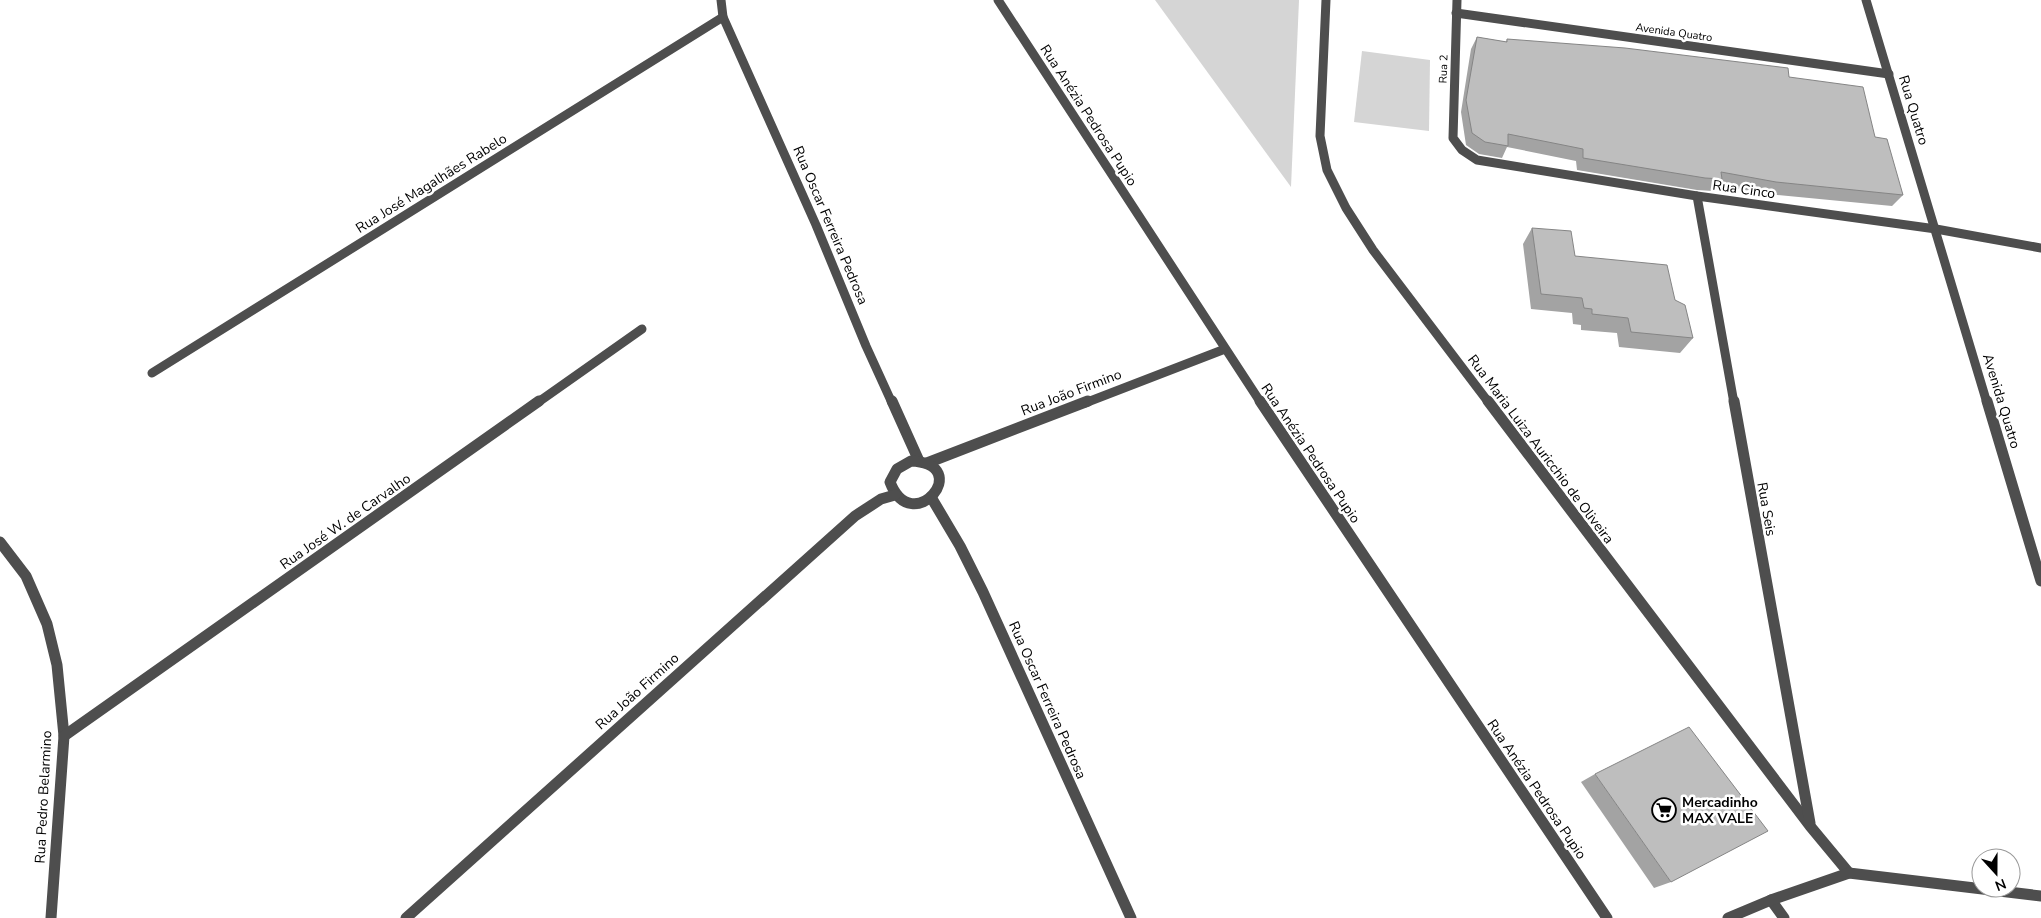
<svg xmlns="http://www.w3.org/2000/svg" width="2041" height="918" font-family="'Nunito Sans',sans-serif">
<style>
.green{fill:#d5d5d5}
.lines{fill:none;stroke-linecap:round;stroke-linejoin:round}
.service-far1{stroke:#4e4e4e;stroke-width:9}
.service{stroke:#4e4e4e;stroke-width:11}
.minor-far1{stroke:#4e4e4e;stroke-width:9}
.minor{stroke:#4e4e4e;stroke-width:11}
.wall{fill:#a3a3a3}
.building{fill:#bebebe;stroke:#858585}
.labels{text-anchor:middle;stroke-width:5;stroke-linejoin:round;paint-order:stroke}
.far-street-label{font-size:11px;fill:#000;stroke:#fff}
.street-label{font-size:14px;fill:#000;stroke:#fff}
.poi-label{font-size:14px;font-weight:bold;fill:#000;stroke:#fff;text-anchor:start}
</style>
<rect width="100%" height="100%" fill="#fff"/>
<g class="green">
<path d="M 1155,0 L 1299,0 L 1291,187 Z"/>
<path d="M 1362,51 L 1430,60 L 1429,131 L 1354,122 Z"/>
</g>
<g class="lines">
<path class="service-far1" d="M 1085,403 L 1225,349"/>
<path class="service" d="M 927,463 L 1088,401"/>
<g class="minor-far1">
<path d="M 721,0 L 723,17 L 816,225 L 866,346 L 892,403"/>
<path d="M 998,0 L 1261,403"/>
<path d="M 1326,0 L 1320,136 L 1327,170 L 1346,208 L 1373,250 L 1489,403"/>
<path d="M 1457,0 L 1453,138 L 1462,150 L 1477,160 L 1697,196 L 1936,229 L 2041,248"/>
<path d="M 1866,0 L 1987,403"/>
<path d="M 1456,13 L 1889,74"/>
<path d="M 1697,196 L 1734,403"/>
<path d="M 152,373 L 723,17"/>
<path d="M 537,403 L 642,329"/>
</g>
<g class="minor">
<path d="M 892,401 L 919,461"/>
<path d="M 1260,401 L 1607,918"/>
<path d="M 1488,401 L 1810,826 L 1849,873"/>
<path d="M 1734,401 L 1810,823"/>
<path d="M 1987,401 L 2041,581"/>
<path d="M 911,461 C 976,464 912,540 890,482 L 897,469 Z"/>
<path d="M 931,497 L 960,546 L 983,592 L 1131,918"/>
<path d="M 0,542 L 26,576 L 47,624 L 57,665 L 64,736 L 51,918"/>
<path d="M 64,736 L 539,401"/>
<path d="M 1771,900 L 1784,918"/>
<path d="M 406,918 L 855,516 L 881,499 L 895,495"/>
<path d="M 1728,918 L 1771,900 L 1849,873 L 2041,896"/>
</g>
</g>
<g class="wall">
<path d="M 1477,37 L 1506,42 L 1507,39 L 1789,77 L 1875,137 L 1903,195 L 1892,206 L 1767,194 L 1717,185 L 1713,191 L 1697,190 L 1577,170 L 1576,161 L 1507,147 L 1502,158 L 1479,154 L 1466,145 L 1461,112 L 1471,49 Z"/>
<path d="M 1532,228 L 1575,256 L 1675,300 L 1693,338 L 1680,353 L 1619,347 L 1617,333 L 1581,330 L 1581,325 L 1573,324 L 1572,313 L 1531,309 L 1523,244 Z"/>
<path d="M 1595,774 L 1671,882 L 1654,888 L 1581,782 Z"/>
</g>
<g class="building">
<path d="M 1477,37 L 1507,42 L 1507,39 L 1625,48 L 1788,68 L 1789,77 L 1863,87 L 1875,137 L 1887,139 L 1903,195 L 1776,182 L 1721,172 L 1722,179 L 1705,178 L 1583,158 L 1583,149 L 1508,134 L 1508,146 L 1485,142 L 1472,133 L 1466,100 Z"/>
<path d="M 1532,228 L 1571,231 L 1575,256 L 1667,265 L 1675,300 L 1685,305 L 1693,338 L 1631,332 L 1628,318 L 1592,314 L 1592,309 L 1584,308 L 1582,298 L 1541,294 Z"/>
<path d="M 1689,727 L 1768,831 L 1671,882 L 1595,774 Z"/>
</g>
<defs>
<g id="supermarket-ring" transform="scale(1.25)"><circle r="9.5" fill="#fff" stroke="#000" stroke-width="1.5"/><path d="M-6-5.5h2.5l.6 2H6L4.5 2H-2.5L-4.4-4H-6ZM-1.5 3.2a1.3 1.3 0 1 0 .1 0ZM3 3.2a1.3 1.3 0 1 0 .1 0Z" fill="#000"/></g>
</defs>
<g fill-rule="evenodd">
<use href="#supermarket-ring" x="1664" y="810"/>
</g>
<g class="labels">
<g class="far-street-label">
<text transform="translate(1674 32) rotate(8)" y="4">Avenida Quatro</text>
<text transform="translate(1443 69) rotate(-88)" y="4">Rua 2</text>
</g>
<g class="street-label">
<text transform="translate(1914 110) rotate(73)" y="5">Rua Quatro</text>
<text transform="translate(1089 115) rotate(57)" y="5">Rua Anézia Pedrosa Pupio</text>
<text transform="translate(431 183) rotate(-32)" y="5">Rua José Magalhães Rabelo</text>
<text transform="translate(1744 189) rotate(8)" y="5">Rua Cinco</text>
<text transform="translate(831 225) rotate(67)" y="5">Rua Oscar Ferreira Pedrosa</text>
<text transform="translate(1071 392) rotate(-21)" y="5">Rua João Firmino</text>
<text transform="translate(2002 401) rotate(73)" y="5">Avenida Quatro</text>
<text transform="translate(1541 449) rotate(53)" y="5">Rua Maria Luiza Auricchio de Oliveira</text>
<text transform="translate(1311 453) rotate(56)" y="5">Rua Anézia Pedrosa Pupio</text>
<text transform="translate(1767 509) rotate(80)" y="5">Rua Seis</text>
<text transform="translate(345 521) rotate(-35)" y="5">Rua José W. de Carvalho</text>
<text transform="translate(637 691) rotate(-42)" y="5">Rua João Firmino</text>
<text transform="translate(1048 700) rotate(66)" y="5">Rua Oscar Ferreira Pedrosa</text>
<text transform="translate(1537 789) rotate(56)" y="5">Rua Anézia Pedrosa Pupio</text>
<text transform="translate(43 797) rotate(-87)" y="5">Rua Pedro Belarmino</text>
</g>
<g class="poi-label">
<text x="1682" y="807">Mercadinho<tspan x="1682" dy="16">MAX VALE</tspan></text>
</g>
</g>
<g transform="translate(1996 873) rotate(159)"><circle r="24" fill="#ffffff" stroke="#999999"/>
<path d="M0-4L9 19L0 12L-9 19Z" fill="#000000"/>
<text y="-8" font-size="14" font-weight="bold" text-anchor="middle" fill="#000000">N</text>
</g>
</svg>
